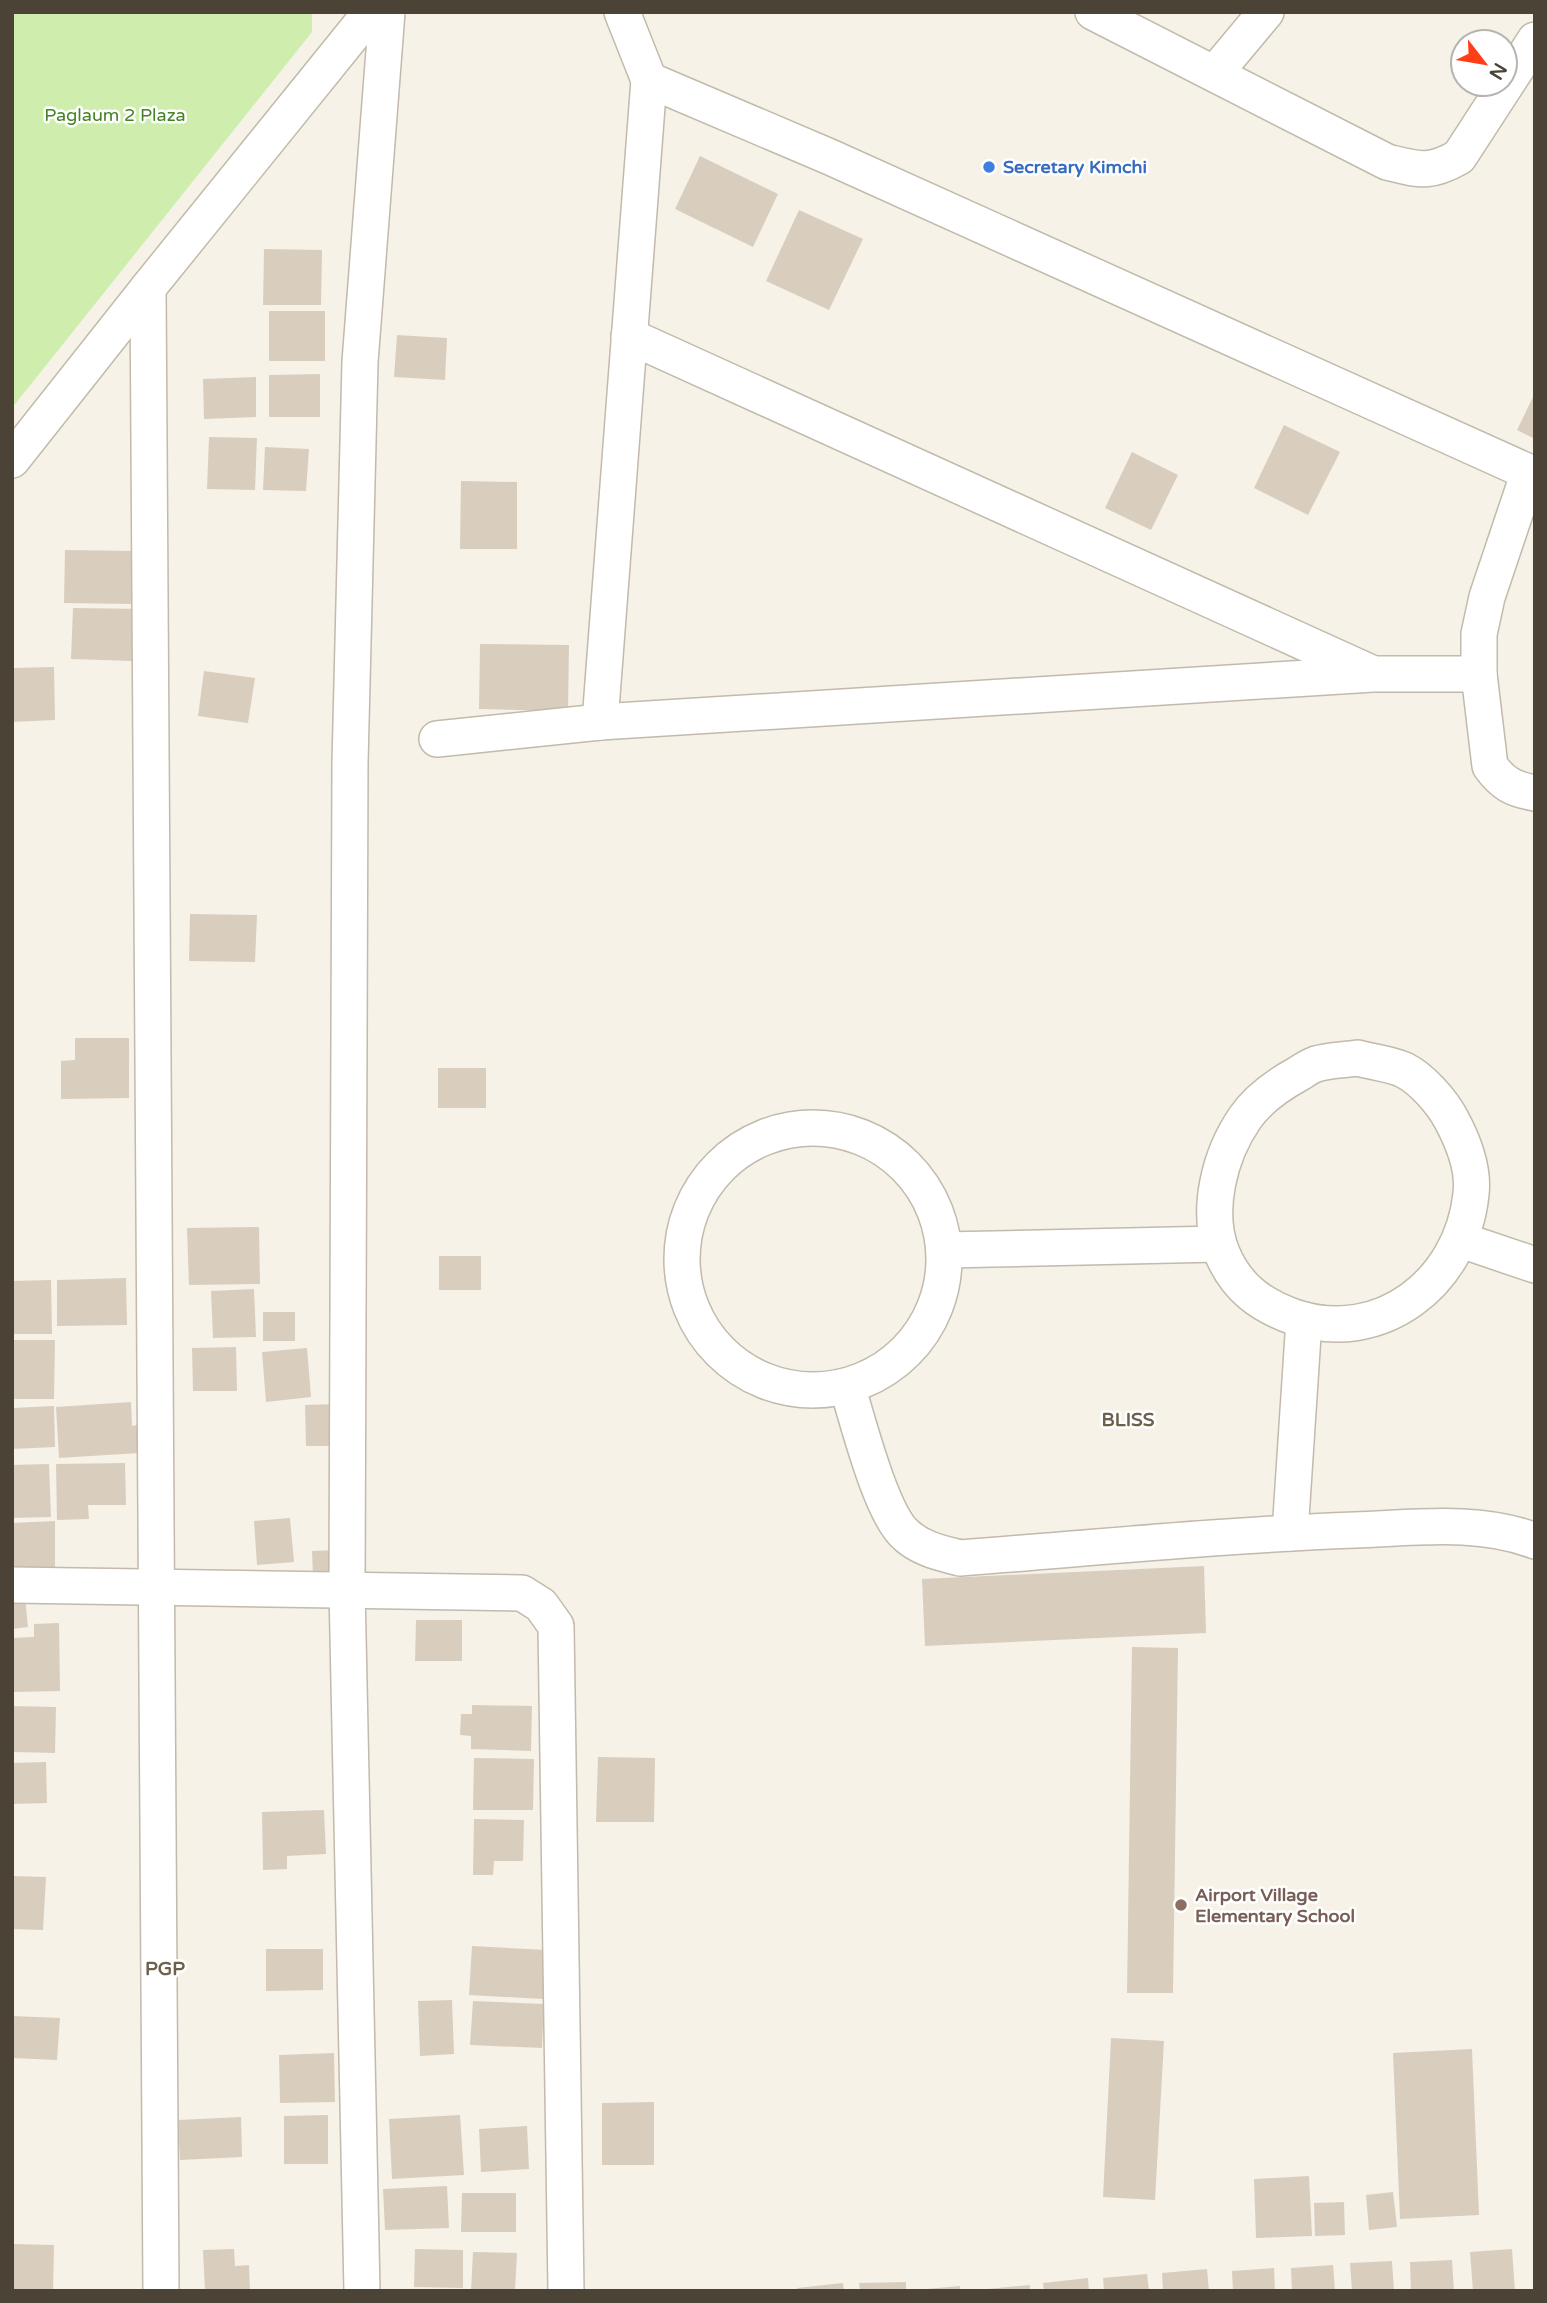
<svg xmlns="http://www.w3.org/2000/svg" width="1547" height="2303" font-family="'Varela Round',sans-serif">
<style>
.green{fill:#cfeead}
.building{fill:#d9cebd}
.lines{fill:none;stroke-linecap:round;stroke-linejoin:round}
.minor-casing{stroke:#c2baaa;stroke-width:38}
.minor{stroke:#fff;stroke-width:35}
.shop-dot{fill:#3f7fe0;stroke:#fff;stroke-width:2.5}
.education-dot{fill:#8d6e63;stroke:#fff;stroke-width:2.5}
.labels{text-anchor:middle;stroke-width:5;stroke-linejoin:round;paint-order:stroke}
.park-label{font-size:18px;fill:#458322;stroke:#fff}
.shop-label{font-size:18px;font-weight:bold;fill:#366cbe;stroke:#fff;text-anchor:start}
.education-label{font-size:18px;font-weight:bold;fill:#785e54;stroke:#fff;text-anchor:start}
.neighbourhood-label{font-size:19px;font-weight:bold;fill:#6e614c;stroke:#fff}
</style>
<rect width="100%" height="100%" fill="#f6f2e8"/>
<path class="green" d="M 12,12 L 312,12 L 312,32 L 12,408 Z"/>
<g class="building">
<path d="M 700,156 L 778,194 L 753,247 L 675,209 Z"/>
<path d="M 799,210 L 863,239 L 829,310 L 766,281 Z"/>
<path d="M 264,249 L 322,250 L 321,305 L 263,305 Z"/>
<rect x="269" y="311" width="56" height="50"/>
<path d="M 397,335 L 447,338 L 445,380 L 394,377 Z"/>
<path d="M 320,374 L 320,417 L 269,417 L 269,375 Z"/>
<path d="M 256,377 L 256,417 L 204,419 L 203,379 Z"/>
<path d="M 1535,393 L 1535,439 L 1517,430 Z"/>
<path d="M 1284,425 L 1340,452 L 1308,515 L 1254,488 Z"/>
<path d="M 209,437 L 257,438 L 255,490 L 207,489 Z"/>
<path d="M 265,447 L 309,449 L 306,491 L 263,490 Z"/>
<path d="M 1132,452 L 1178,475 L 1151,530 L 1105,508 Z"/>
<path d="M 461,481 L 517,482 L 517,549 L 460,549 Z"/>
<path d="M 65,550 L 136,551 L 134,604 L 64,603 Z"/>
<path d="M 73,608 L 147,609 L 147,638 L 133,637 L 132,661 L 71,659 Z"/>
<path d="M 480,644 L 569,645 L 568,711 L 479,709 Z"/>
<path d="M 54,667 L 55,720 L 12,722 L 12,668 Z"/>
<path d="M 204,671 L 255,678 L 248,723 L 198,716 Z"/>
<path d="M 190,914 L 257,915 L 255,962 L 189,961 Z"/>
<path d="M 75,1038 L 129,1038 L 129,1098 L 61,1099 L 61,1061 L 75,1060 Z"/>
<rect x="438" y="1068" width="48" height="40"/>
<path d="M 259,1227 L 260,1284 L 189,1285 L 187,1228 Z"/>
<rect x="439" y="1256" width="42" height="34"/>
<path d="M 126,1278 L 127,1325 L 57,1326 L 57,1280 Z"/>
<path d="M 51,1280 L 52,1334 L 12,1334 L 12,1281 Z"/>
<path d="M 254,1289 L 256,1337 L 213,1338 L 211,1291 Z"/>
<rect x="263" y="1312" width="32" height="29"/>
<path d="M 12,1340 L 55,1340 L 54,1399 L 12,1399 Z"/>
<path d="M 236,1347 L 237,1391 L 193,1391 L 192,1348 Z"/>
<path d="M 307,1348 L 311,1397 L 266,1402 L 262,1352 Z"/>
<path d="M 131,1402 L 132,1426 L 137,1425 L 139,1453 L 59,1458 L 56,1407 Z"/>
<path d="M 336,1404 L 336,1446 L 306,1446 L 305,1405 Z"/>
<path d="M 54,1406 L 55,1447 L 12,1449 L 12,1408 Z"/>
<path d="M 125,1463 L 126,1505 L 88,1505 L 89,1519 L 57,1520 L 56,1464 Z"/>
<path d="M 49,1464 L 51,1517 L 13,1518 L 12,1465 Z"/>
<path d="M 290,1518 L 294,1562 L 257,1565 L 254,1521 Z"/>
<path d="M 55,1521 L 55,1567 L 12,1568 L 12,1523 Z"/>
<path d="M 338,1550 L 339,1575 L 313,1577 L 312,1551 Z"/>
<path d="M 1204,1566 L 1206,1633 L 925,1646 L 922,1579 Z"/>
<path d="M 25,1598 L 28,1627 L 12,1629 L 12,1599 Z"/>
<path d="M 416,1620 L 462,1620 L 462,1661 L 415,1661 Z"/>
<path d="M 59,1623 L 60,1691 L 12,1692 L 12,1638 L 34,1637 L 34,1624 Z"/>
<path d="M 1132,1647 L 1178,1648 L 1173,1993 L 1127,1993 Z"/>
<path d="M 472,1705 L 532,1706 L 531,1751 L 471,1749 L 471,1736 L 460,1735 L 461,1714 L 472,1714 Z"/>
<path d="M 12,1706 L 56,1707 L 55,1753 L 12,1752 Z"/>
<path d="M 598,1757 L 655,1758 L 654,1822 L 596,1822 Z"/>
<path d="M 474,1758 L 534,1759 L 533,1810 L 473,1810 Z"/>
<path d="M 46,1762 L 47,1803 L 12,1804 L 12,1763 Z"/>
<path d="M 324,1810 L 326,1854 L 287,1856 L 287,1869 L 263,1870 L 262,1812 Z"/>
<path d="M 474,1819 L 524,1820 L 523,1861 L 494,1861 L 493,1875 L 473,1875 Z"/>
<path d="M 12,1876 L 46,1877 L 43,1930 L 12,1929 Z"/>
<path d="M 472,1946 L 546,1950 L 543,1999 L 469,1995 Z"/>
<path d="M 266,1949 L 323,1949 L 323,1990 L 266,1991 Z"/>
<path d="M 452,2000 L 454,2054 L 420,2056 L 418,2001 Z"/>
<path d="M 473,2001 L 544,2004 L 542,2048 L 470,2045 Z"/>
<path d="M 12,2016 L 60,2018 L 57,2060 L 12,2058 Z"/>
<path d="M 1111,2038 L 1164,2041 L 1155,2200 L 1103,2197 Z"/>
<path d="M 1472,2049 L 1479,2215 L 1400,2219 L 1393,2053 Z"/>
<path d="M 334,2053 L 335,2102 L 280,2103 L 279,2055 Z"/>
<path d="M 654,2102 L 654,2165 L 602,2165 L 602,2103 Z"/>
<path d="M 328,2115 L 328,2164 L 284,2164 L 284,2116 Z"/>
<path d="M 460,2115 L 464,2175 L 392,2179 L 389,2119 Z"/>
<path d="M 241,2117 L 242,2157 L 180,2160 L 178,2120 Z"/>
<path d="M 527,2126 L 529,2169 L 481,2172 L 479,2129 Z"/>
<path d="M 1309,2176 L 1312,2236 L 1256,2238 L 1254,2179 Z"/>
<path d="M 447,2186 L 449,2228 L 385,2230 L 383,2189 Z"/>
<path d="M 1393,2192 L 1397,2227 L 1369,2230 L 1366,2195 Z"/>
<path d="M 462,2193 L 516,2193 L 516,2232 L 461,2232 Z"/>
<path d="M 1344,2202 L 1345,2235 L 1315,2236 L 1314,2203 Z"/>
<path d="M 12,2244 L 54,2245 L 53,2291 L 12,2291 Z"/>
<path d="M 234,2249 L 235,2266 L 249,2265 L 250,2291 L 205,2291 L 203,2250 Z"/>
<path d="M 415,2249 L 463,2250 L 463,2288 L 414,2287 Z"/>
<path d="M 1512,2249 L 1515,2291 L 1473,2291 L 1470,2252 Z"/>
<path d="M 473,2252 L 517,2253 L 515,2291 L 471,2291 Z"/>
<path d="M 1452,2260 L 1454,2291 L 1411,2291 L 1410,2262 Z"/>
<path d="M 1392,2261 L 1394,2291 L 1352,2291 L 1350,2263 Z"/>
<path d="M 1333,2265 L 1335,2291 L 1292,2291 L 1291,2268 Z"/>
<path d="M 1274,2268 L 1275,2291 L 1233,2291 L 1232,2271 Z"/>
<path d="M 1207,2269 L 1209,2291 L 1163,2291 L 1162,2273 Z"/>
<path d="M 1147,2274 L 1149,2291 L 1104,2291 L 1103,2278 Z"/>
<path d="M 1088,2278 L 1089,2291 L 1044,2291 L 1043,2283 Z"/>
<path d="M 906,2282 L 906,2291 L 860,2291 L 859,2283 Z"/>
<path d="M 843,2283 L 844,2291 L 797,2291 L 797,2288 Z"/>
<path d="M 1030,2285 L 1030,2291 L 987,2291 L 987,2289 Z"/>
<path d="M 960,2286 L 960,2291 L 927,2291 L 926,2289 Z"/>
</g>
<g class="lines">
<g class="minor-casing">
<g id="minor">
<path d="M 622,12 L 649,80 L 830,157 L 1535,475"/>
<path d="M 1093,12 L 1387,162 C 1420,170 1429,174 1459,157 L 1535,40"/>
<path d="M 1215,73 L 1266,12"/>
<path d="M 148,288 L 161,2291"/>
<path d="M 629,336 L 1369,672"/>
<path d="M 12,460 L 148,288 L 371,12"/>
<path d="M 1479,674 L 1490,766 C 1503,784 1513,789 1535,793"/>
<path d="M 600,722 L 649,80"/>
<path d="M 437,739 L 600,722 L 1373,674 L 1479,674 L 1479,634 L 1487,597 L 1529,472"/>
<path d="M 1358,1058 C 1372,1062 1391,1064 1404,1070 C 1422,1079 1442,1102 1451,1119 C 1463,1141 1474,1169 1471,1194 C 1462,1282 1381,1346 1294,1317 C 1260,1305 1236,1287 1222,1253 C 1205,1210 1220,1154 1245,1118 C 1258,1099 1278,1085 1298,1074 C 1303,1071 1310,1066 1316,1064 C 1329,1060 1345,1060 1358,1058 Z"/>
<circle cx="813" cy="1259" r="131"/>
<path d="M 1461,1240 L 1535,1265"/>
<path d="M 945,1250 L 1218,1244"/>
<path d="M 847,1386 C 858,1421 881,1514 906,1535 C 921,1549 941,1553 960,1558 C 1092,1548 1223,1535 1355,1530 C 1414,1528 1479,1519 1535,1541"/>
<path d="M 1290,1533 L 1304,1320"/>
<path d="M 12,1585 L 522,1593 L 541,1605 L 556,1626 L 566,2291"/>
<path d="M 362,2291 L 347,1589 L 350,763 L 360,362 L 387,12"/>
</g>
</g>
<use href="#minor" class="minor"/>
</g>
<circle class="shop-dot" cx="989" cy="167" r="7"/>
<circle class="education-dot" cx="1181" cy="1905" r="7"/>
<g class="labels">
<g class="park-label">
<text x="115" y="121">Paglaum 2 Plaza</text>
</g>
<g class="shop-label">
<text x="1003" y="173">Secretary Kimchi</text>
</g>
<g class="education-label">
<text x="1195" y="1901">Airport Village<tspan x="1195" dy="21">Elementary School</tspan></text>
</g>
<g class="neighbourhood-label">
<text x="1128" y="1426">BLISS</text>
<text x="165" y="1975">PGP</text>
</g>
</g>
<rect width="1547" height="2303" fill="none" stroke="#4a4336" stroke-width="28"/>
<g transform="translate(1484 63) rotate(121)"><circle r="33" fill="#ffffff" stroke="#b7b4af" stroke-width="2"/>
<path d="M0-5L12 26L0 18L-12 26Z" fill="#ff3e16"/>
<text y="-10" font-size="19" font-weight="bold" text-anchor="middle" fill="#4a4336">N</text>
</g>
</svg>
